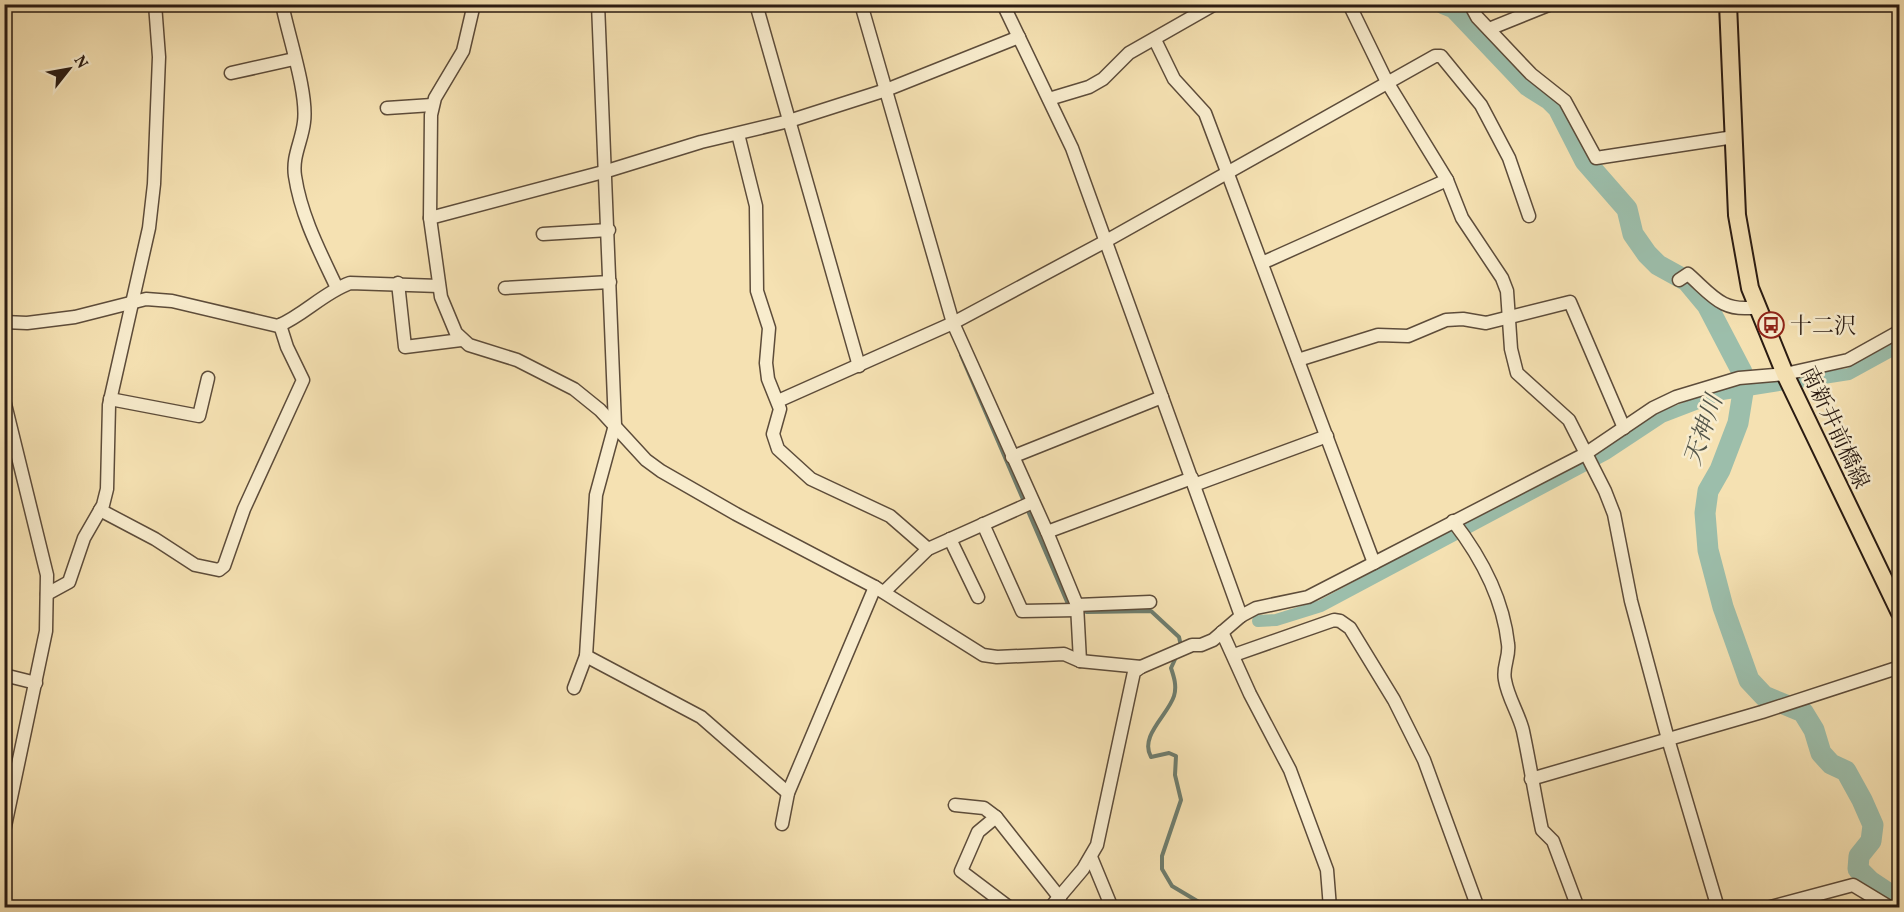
<svg xmlns="http://www.w3.org/2000/svg" width="1904" height="912" font-family="Vollkorn,'Noto Serif JP',serif">
<style>
.lines{fill:none;stroke-linecap:round;stroke-linejoin:round}
.stream{stroke:#6e7d6e;stroke-width:4}
.canal{stroke:#9cbeab;stroke-width:12}
.river{stroke:#9cbeab;stroke-width:21}
.minor-casing{stroke:#5d4c3a;stroke-width:15}
.major-casing{stroke:#2a1b12;stroke-width:20}
.minor{stroke:#f8eccd;stroke-width:12}
.major{stroke:#f5e1b2;stroke-width:16}
.labels{text-anchor:middle;stroke-width:5;stroke-linejoin:round;paint-order:stroke}
.poi-label{font-size:22px;fill:#2a1b12;stroke:#f8eccd;text-anchor:start}
.street-label{font-size:22px;fill:#2a1b12;stroke:#f8eccd}
.water-label{font-size:24px;font-style:italic;fill:#525448;stroke:#f8eccd}
</style>
<rect width="100%" height="100%" fill="#f5e1b2"/>
<filter id="stains"><feTurbulence type="fractalNoise" baseFrequency=".00333" numOctaves="4"/><feColorMatrix values="0 0 0 0 .2 0 0 0 0 .09 0 0 0 0 .02 0 0 0 .5 -.17"/></filter>
<radialGradient id="worn" r=".72"><stop offset=".6" stop-color="#630" stop-opacity="0"/><stop offset="1" stop-color="#630" stop-opacity=".3"/></radialGradient>
<g class="lines">
<g class="stream">
<path d="M 961,355 L 1068,604 L 1071,606"/>
<path d="M 1081,610 L 1087,612 L 1151,611 L 1179,637 L 1181,646"/>
<path d="M 1177,655 L 1171,668 C 1174,677 1177,686 1174,696 C 1168,715 1139,736 1151,757 L 1169,753 L 1176,756 L 1175,775 L 1181,800 L 1162,856 L 1162,869 L 1172,886 L 1209,908"/>
</g>
<path class="canal" d="M 1258,621 L 1276,620 L 1321,606 L 1606,454 L 1662,417 L 1722,394 L 1849,374 L 1900,346"/>
<path class="river" d="M 1444,4 L 1454,8 L 1528,86 L 1550,100 L 1558,108 L 1585,161 L 1627,209 L 1633,234 L 1647,254 L 1658,265 L 1687,281 L 1707,305 L 1742,372 L 1744,386 L 1738,423 L 1720,470 L 1708,491 L 1705,513 L 1708,550 L 1723,607 L 1749,680 L 1764,696 L 1803,712 L 1814,730 L 1821,753 L 1831,764 L 1846,771 L 1862,800 L 1873,825 L 1871,841 L 1859,856 L 1858,869 L 1870,881 L 1900,901"/>
<g class="minor-casing">
<g id="minor">
<path d="M 282,4 C 288,35 308,93 304,122 C 302,141 292,156 295,176 C 301,216 320,252 337,288"/>
<path d="M 474,4 L 463,51 L 435,98 L 431,115 L 430,218 L 441,297 L 456,333 L 469,345 L 517,360 L 574,389 L 600,410 L 646,460 L 661,471 L 736,514 L 875,587 L 983,655 L 997,657 L 1064,654 L 1080,661 L 1141,667"/>
<path d="M 756,4 L 859,366"/>
<path d="M 861,4 L 953,323 L 1047,532 L 1077,605 L 1080,661"/>
<path d="M 1003,4 L 1072,148 L 1241,616"/>
<path d="M 1470,4 L 1477,17 L 1531,74 L 1565,101 L 1596,158 L 1734,137"/>
<path d="M 1489,29 L 1551,4"/>
<path d="M 1155,40 L 1174,79 L 1205,113 L 1374,563"/>
<path d="M 231,73 L 294,59"/>
<path d="M 1049,99 L 1089,87 L 1103,79 L 1129,53 L 1215,4"/>
<path d="M 387,108 L 432,105"/>
<path d="M 738,134 L 756,206 L 757,291 L 769,328 L 766,363 L 768,379 L 780,409 L 773,434 L 778,449 L 811,479 L 890,516 L 928,549"/>
<path d="M 1447,180 L 1462,218 L 1502,278 L 1507,291 L 1511,349 L 1517,373 L 1569,420 L 1605,491 L 1614,514 L 1631,601 L 1668,739 L 1718,908"/>
<path d="M 430,218 L 607,171 L 701,142 L 789,121 L 886,90 L 1019,37"/>
<path d="M 543,234 L 609,230"/>
<path d="M 1262,263 L 1447,180 L 1387,82 L 1349,4"/>
<path d="M 1679,280 L 1688,274 C 1712,295 1722,313 1757,307"/>
<path d="M 398,283 L 405,347 L 461,340"/>
<path d="M 505,288 L 610,282"/>
<path d="M 4,322 L 27,323 L 75,317 L 146,299 L 172,301 L 278,326 C 304,315 323,293 350,283 L 439,286"/>
<path d="M 1298,360 L 1378,335 L 1408,336 L 1446,320 L 1463,319 L 1486,323 L 1570,302 L 1624,428"/>
<path d="M 110,399 L 199,416 L 208,378"/>
<path d="M 4,400 L 47,575 L 46,631 L 4,831"/>
<path d="M 778,401 L 953,323 L 1106,241 L 1435,56 L 1441,56 L 1481,105 L 1509,158 L 1529,216"/>
<path d="M 1012,457 L 1162,397"/>
<path d="M 1194,485 L 1327,436"/>
<path d="M 100,510 L 155,539 L 195,565 L 219,570 L 224,566 L 244,509 L 303,380 L 287,347 L 280,325"/>
<path d="M 1453,521 C 1481,557 1503,598 1508,644 C 1510,657 1502,667 1505,680 C 1508,698 1519,714 1523,731 C 1530,764 1535,797 1542,830 L 1553,841 L 1578,908"/>
<path d="M 983,524 L 1022,611 L 1077,610"/>
<path d="M 1047,532 L 1192,478"/>
<path d="M 950,539 L 978,597"/>
<path d="M 884,592 L 928,549 L 1033,502"/>
<path d="M 47,594 L 69,582 L 84,538 L 103,505 L 107,489 L 109,405 L 149,228 L 154,184 L 159,57 L 155,4"/>
<path d="M 1077,605 L 1150,602"/>
<path d="M 1222,632 L 1250,694 L 1290,770 L 1327,870 L 1330,908"/>
<path d="M 1234,655 L 1334,620 L 1340,621 L 1350,628 L 1394,700 L 1424,760 L 1478,908"/>
<path d="M 586,656 L 701,717 L 788,793"/>
<path d="M 4,675 L 36,683"/>
<path d="M 574,688 L 586,656 L 596,495 L 615,425 L 598,4"/>
<path d="M 1531,779 L 1762,712 L 1900,667"/>
<path d="M 955,805 L 984,808 L 996,817 L 1060,898"/>
<path d="M 996,817 L 978,832 L 961,871 L 1010,908"/>
<path d="M 782,824 L 788,793 L 875,587"/>
<path d="M 1091,857 L 1112,908"/>
<path d="M 1050,908 L 1083,869 L 1097,845 L 1134,672 L 1141,667 L 1192,645 L 1201,645 L 1213,640 L 1241,616 L 1256,608 L 1308,597 L 1374,563 L 1585,454 L 1653,408 L 1676,397 L 1739,378 L 1785,374 L 1848,360 L 1900,331"/>
<path d="M 1767,908 L 1853,885 L 1891,908"/>
</g>
</g>
<g class="major-casing">
<path id="major" d="M 1728,4 L 1737,215 L 1750,288 L 1785,374 L 1900,613"/>
</g>
<use href="#minor" class="minor"/>
<use href="#major" class="major"/>
</g>
<defs>
<g id="bus-ring" transform="scale(1.35)"><circle r="9.5" fill="#f8eccd" stroke="#8f2418" stroke-width="1.5"/><path d="M-5-6H5V4H4V6H2V4H-2V6H-4V4H-5ZM-3.5-4V0h7V-4ZM-3.5 1.2v1.5H-2V1.2ZM2 1.2v1.5H3.5V1.2Z" fill="#8f2418"/></g>
</defs>
<g fill-rule="evenodd">
<use href="#bus-ring" x="1771" y="325"/>
</g>
<g class="labels">
<g class="poi-label">
<text x="1790" y="333">十二沢</text>
</g>
<g class="street-label">
<text transform="translate(1836 427) rotate(65)" y="8">南新井前橋線</text>
</g>
<g class="water-label">
<text transform="translate(1703 430) rotate(-71)" y="8">天神川</text>
</g>
</g>
<rect width="1904" height="912" fill="none" stroke="#f5e1b2" stroke-width="24"/>
<rect x="6" y="6" width="1892" height="900" fill="none" stroke="#2a1b12" stroke-width="3"/>
<rect x="12" y="12" width="1880" height="888" fill="none" stroke="#2a1b12" stroke-width="1.5"/>
<g transform="translate(69 69) rotate(59)" stroke="#f8eccd" stroke-width="4.5" paint-order="stroke">
<path d="M0-4.5L10 22L0 15L-10 22Z" fill="#2a1b12"/>
<text y="-9" font-size="16" font-weight="bold" text-anchor="middle" fill="#2a1b12">N</text>
</g>
<rect width="100%" height="100%" filter="url(#stains)"/>
<rect width="100%" height="100%" fill="url(#worn)"/>
</svg>
